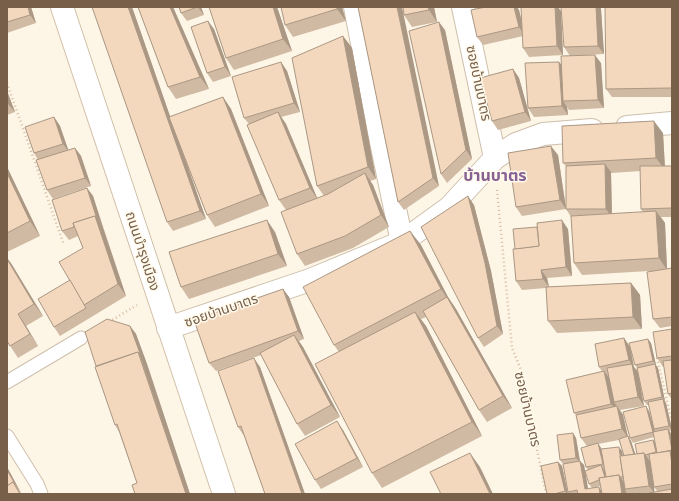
<svg xmlns="http://www.w3.org/2000/svg" width="679" height="501" font-family="'Fira Sans Condensed','Noto Sans Thai',sans-serif">
<style>
.lines{fill:none;stroke-linecap:round;stroke-linejoin:round}
.lane-casing{stroke:#cfbfac;stroke-width:15}
.street-casing{stroke:#cfbfac;stroke-width:24}
.secondary-casing{stroke:#d2c0a9;stroke-width:24}
.path{stroke:#d8bca0;stroke-width:2.5;stroke-dasharray:1 3;stroke-linecap:butt}
.lane{stroke:#fff;stroke-width:13}
.street{stroke:#fff;stroke-width:22}
.secondary{stroke:#fff;stroke-width:22}
.wall{fill:#d1baa3;fill-rule:evenodd}
.shaded-wall{fill:#aa9784}
.building{fill:#f3d8bd;stroke:#aa9784}
.labels{text-anchor:middle;stroke-width:3;stroke-linejoin:round;paint-order:stroke}
.street-label{font-size:14px;fill:#775f4a;stroke:#fffaec}
.quarter-label{font-size:16px;font-weight:bold;fill:#886193;stroke:#fffaec}
</style>
<rect width="100%" height="100%" fill="#fdf6e6"/>
<g class="lines">
<g class="lane-casing">
<g id="lane">
<path d="M 7,382 L 81,338"/>
<path d="M 7,436 L 37,484 L 41,494"/>
</g>
</g>
<g class="street-casing">
<g id="street">
<path d="M 355,7 L 381,142 L 402,242"/>
<path d="M 463,7 L 495,158"/>
<path d="M 627,127 L 672,123"/>
<path d="M 168,328 L 310,280 L 402,242 L 449,208 L 495,158 L 516,144 L 543,134 L 592,130"/>
</g>
</g>
<g class="secondary-casing">
<path id="secondary" d="M 62,7 L 224,494"/>
</g>
<g class="path">
<path d="M 7,83 L 64,245"/>
<path d="M 497,190 L 512,348 L 521,370 L 546,494"/>
<path d="M 109,322 L 137,305"/>
<path d="M 657,358 L 672,422"/>
</g>
<use href="#lane" class="lane"/>
<use href="#street" class="street"/>
<use href="#secondary" class="secondary"/>
</g>
<g class="wall">
<path d="M 7,7 L 31,7 L 36,23 L 7,33 Z"/>
<path d="M 132,7 L 170,117 L 223,97 L 231,109 L 269,206 L 215,227 L 207,215 L 183,154 L 206,219 L 173,231 L 167,222 Z"/>
<path d="M 138,7 L 173,7 L 209,89 L 176,99 L 168,87 Z"/>
<path d="M 179,7 L 201,7 L 204,15 L 187,21 L 181,13 Z"/>
<path d="M 277,7 L 292,51 L 234,70 L 226,58 Z"/>
<path d="M 342,7 L 346,21 L 293,37 L 285,25 Z"/>
<path d="M 358,7 L 439,186 L 404,210 L 398,202 Z"/>
<path d="M 434,7 L 437,22 L 412,27 L 404,15 Z"/>
<path d="M 486,7 L 517,7 L 519,10 L 522,22 L 561,11 L 563,55 L 529,57 L 523,48 L 523,36 L 483,45 L 477,37 Z"/>
<path d="M 596,7 L 600,7 L 601,9 L 604,54 L 570,56 L 564,47 Z"/>
<path d="M 672,7 L 672,97 L 612,97 L 606,89 Z"/>
<path d="M 214,29 L 231,76 L 213,82 L 207,73 Z"/>
<path d="M 445,30 L 472,159 L 447,183 L 441,174 Z"/>
<path d="M 343,36 L 352,48 L 376,179 L 370,181 L 373,185 L 389,227 L 353,248 L 305,266 L 297,254 L 286,210 L 279,200 L 249,124 L 244,118 L 281,62 L 287,71 L 300,112 L 281,117 L 286,124 L 317,198 L 324,196 L 317,186 Z"/>
<path d="M 559,62 L 562,65 L 601,63 L 604,108 L 569,110 L 567,107 L 568,115 L 534,117 L 528,108 Z"/>
<path d="M 513,69 L 519,78 L 531,121 L 498,130 L 492,121 Z"/>
<path d="M 7,91 L 15,112 L 7,115 Z"/>
<path d="M 54,117 L 60,126 L 68,150 L 75,148 L 81,156 L 91,186 L 53,199 L 47,190 L 38,160 L 34,153 Z"/>
<path d="M 663,133 L 665,166 L 672,166 L 672,217 L 661,217 L 665,223 L 667,269 L 672,268 L 672,326 L 660,328 L 653,319 L 649,271 L 582,275 L 574,263 L 571,217 L 566,209 L 522,216 L 516,207 L 558,155 L 566,208 L 566,166 L 563,163 ZM 641,171 L 641,209 L 643,212 L 612,214 L 611,173 Z"/>
<path d="M 7,167 L 40,236 L 7,252 Z"/>
<path d="M 87,188 L 93,196 L 126,296 L 60,336 L 54,327 L 83,248 L 78,236 L 69,240 L 62,231 Z"/>
<path d="M 474,205 L 491,271 L 503,334 L 484,347 L 478,338 Z"/>
<path d="M 568,229 L 572,276 L 547,278 L 549,287 L 631,283 L 640,295 L 642,329 L 557,333 L 548,321 L 546,288 L 522,290 L 516,281 L 515,249 Z"/>
<path d="M 410,231 L 421,245 L 448,297 L 456,309 L 512,408 L 487,422 L 479,410 L 426,317 L 421,319 L 426,326 L 482,436 L 382,488 L 372,473 L 339,352 L 334,345 Z"/>
<path d="M 275,232 L 287,266 L 189,299 L 181,287 Z"/>
<path d="M 7,258 L 43,316 L 26,326 L 38,346 L 18,358 L 7,341 Z"/>
<path d="M 283,289 L 289,297 L 304,339 L 299,341 L 303,347 L 340,417 L 305,436 L 297,424 L 261,355 L 216,371 L 209,363 Z"/>
<path d="M 130,326 L 136,334 L 147,364 L 190,494 L 135,494 L 137,483 L 119,432 L 115,425 Z"/>
<path d="M 672,329 L 672,400 L 668,394 L 664,367 L 663,367 L 657,358 Z"/>
<path d="M 624,338 L 630,347 L 634,367 L 638,372 L 637,368 L 635,365 L 651,343 L 656,365 L 658,368 L 665,401 L 666,403 L 672,429 L 672,430 L 670,431 L 671,434 L 672,436 L 672,494 L 628,494 L 627,492 L 627,494 L 569,494 L 568,492 L 563,464 L 560,460 L 573,433 L 576,438 L 580,461 L 584,465 L 588,489 L 592,488 L 589,484 L 588,470 L 586,467 L 587,446 L 581,438 L 576,415 L 574,413 L 602,371 L 599,367 ZM 638,375 L 644,401 L 647,405 L 649,405 L 653,427 L 649,411 L 630,438 L 633,443 L 654,437 L 655,444 L 653,440 L 637,454 L 635,454 L 631,441 L 628,436 L 623,415 L 620,410 L 644,406 ZM 619,440 L 624,456 L 623,456 L 622,451 L 602,453 L 601,448 L 598,444 ZM 650,459 L 654,487 L 658,492 L 654,492 L 650,461 L 648,460 ZM 600,486 L 601,491 L 593,488 Z"/>
<path d="M 260,367 L 305,494 L 265,494 L 244,436 L 238,427 Z"/>
<path d="M 343,430 L 363,467 L 321,489 L 315,480 Z"/>
<path d="M 558,462 L 562,466 L 568,494 L 547,494 Z"/>
<path d="M 7,467 L 21,493 L 20,493 L 21,494 L 7,494 Z"/>
</g>
<g class="shaded-wall">
<path d="M 28,7 L 31,7 L 36,23 L 30,15 Z"/>
<path d="M 128,7 L 132,7 L 206,219 L 200,211 Z"/>
<path d="M 170,7 L 173,7 L 209,89 L 200,77 Z"/>
<path d="M 198,7 L 201,7 L 204,15 Z"/>
<path d="M 273,7 L 277,7 L 292,51 L 283,39 Z"/>
<path d="M 337,7 L 342,7 L 346,21 L 337,9 Z"/>
<path d="M 397,7 L 402,7 L 439,186 L 433,178 Z"/>
<path d="M 428,7 L 434,7 L 437,22 L 429,10 Z"/>
<path d="M 514,7 L 517,7 L 519,10 L 525,36 L 519,27 Z"/>
<path d="M 555,7 L 558,7 L 561,11 L 563,55 L 557,46 Z"/>
<path d="M 596,7 L 600,7 L 601,9 L 604,54 L 598,46 Z"/>
<path d="M 208,21 L 214,29 L 231,76 L 225,67 Z"/>
<path d="M 439,22 L 445,30 L 472,159 L 466,150 Z"/>
<path d="M 343,36 L 352,48 L 376,179 L 368,167 Z"/>
<path d="M 595,55 L 601,63 L 604,108 L 598,100 Z"/>
<path d="M 281,62 L 287,71 L 300,112 L 294,103 Z"/>
<path d="M 559,62 L 565,70 L 563,101 L 567,107 L 568,115 L 562,106 Z"/>
<path d="M 513,69 L 519,78 L 531,121 L 525,112 Z"/>
<path d="M 7,91 L 15,112 L 8,104 L 7,100 Z"/>
<path d="M 223,97 L 231,109 L 269,206 L 261,194 Z"/>
<path d="M 278,112 L 286,124 L 318,200 L 310,188 Z"/>
<path d="M 54,117 L 60,126 L 69,152 L 63,144 Z"/>
<path d="M 654,121 L 663,133 L 665,170 L 656,158 Z"/>
<path d="M 551,146 L 558,155 L 566,209 L 560,200 Z"/>
<path d="M 75,148 L 81,156 L 91,186 L 85,178 Z"/>
<path d="M 605,164 L 611,172 L 612,218 L 606,209 Z"/>
<path d="M 7,167 L 40,236 L 30,221 L 7,173 Z"/>
<path d="M 365,173 L 373,185 L 389,227 L 381,215 Z"/>
<path d="M 87,188 L 93,196 L 103,228 L 97,219 Z"/>
<path d="M 468,196 L 474,205 L 491,271 L 503,334 L 497,326 Z"/>
<path d="M 656,211 L 665,223 L 667,270 L 659,258 Z"/>
<path d="M 95,216 L 103,228 L 126,296 L 118,284 Z"/>
<path d="M 267,220 L 275,232 L 287,266 L 278,254 Z"/>
<path d="M 562,220 L 568,229 L 572,276 L 566,267 Z"/>
<path d="M 410,231 L 421,245 L 448,297 L 456,309 L 512,408 L 503,396 L 451,304 L 441,289 Z"/>
<path d="M 7,258 L 11,263 L 43,316 L 34,304 L 7,259 Z"/>
<path d="M 541,270 L 547,278 L 549,287 L 543,279 Z"/>
<path d="M 631,283 L 640,295 L 642,329 L 633,317 Z"/>
<path d="M 283,289 L 289,297 L 304,339 L 298,331 Z"/>
<path d="M 415,312 L 426,326 L 482,436 L 472,422 Z"/>
<path d="M 18,314 L 26,326 L 38,346 L 30,334 Z"/>
<path d="M 130,326 L 136,334 L 147,364 L 190,494 L 186,494 Z"/>
<path d="M 294,335 L 303,347 L 340,417 L 331,405 Z"/>
<path d="M 624,338 L 630,347 L 634,367 L 638,372 L 644,406 L 638,397 L 632,365 L 629,360 Z"/>
<path d="M 648,339 L 651,343 L 656,365 L 653,361 Z"/>
<path d="M 254,358 L 260,367 L 305,494 L 302,494 Z"/>
<path d="M 655,364 L 658,368 L 665,401 L 662,397 Z"/>
<path d="M 604,371 L 610,379 L 614,402 L 616,405 L 618,412 L 611,404 Z"/>
<path d="M 663,399 L 666,403 L 672,430 L 669,426 Z"/>
<path d="M 617,406 L 623,415 L 628,438 L 622,429 Z"/>
<path d="M 646,406 L 649,411 L 656,436 L 653,432 Z"/>
<path d="M 337,421 L 343,430 L 363,467 L 357,458 Z"/>
<path d="M 668,429 L 671,434 L 672,436 L 672,448 Z"/>
<path d="M 573,433 L 576,438 L 580,462 L 576,458 Z"/>
<path d="M 628,436 L 631,441 L 637,459 L 634,455 Z"/>
<path d="M 653,440 L 656,444 L 659,457 L 656,452 Z"/>
<path d="M 598,443 L 601,448 L 606,468 L 603,464 Z"/>
<path d="M 619,447 L 622,451 L 627,481 L 624,477 Z"/>
<path d="M 670,451 L 672,454 L 672,464 Z"/>
<path d="M 470,453 L 480,467 L 493,494 L 490,494 Z"/>
<path d="M 644,453 L 650,461 L 655,494 L 649,486 Z"/>
<path d="M 580,461 L 584,465 L 589,494 L 585,489 Z"/>
<path d="M 558,462 L 562,466 L 568,494 L 567,494 L 565,491 Z"/>
<path d="M 601,465 L 604,470 L 608,480 L 605,478 Z"/>
<path d="M 7,467 L 21,493 L 15,484 L 7,470 Z"/>
<path d="M 619,475 L 625,484 L 625,489 L 627,494 L 622,494 Z"/>
<path d="M 599,487 L 602,492 L 602,494 L 600,494 Z"/>
</g>
<g class="building">
<path d="M 7,7 L 28,7 L 30,15 L 7,22 Z"/>
<path d="M 92,7 L 128,7 L 200,211 L 167,222 Z"/>
<path d="M 138,7 L 170,7 L 200,77 L 168,87 Z"/>
<path d="M 179,7 L 197,7 L 181,13 Z"/>
<path d="M 209,7 L 273,7 L 283,39 L 226,58 Z"/>
<path d="M 281,7 L 337,7 L 337,9 L 285,25 Z"/>
<path d="M 358,7 L 397,7 L 433,178 L 398,202 Z"/>
<path d="M 403,7 L 428,7 L 429,10 L 404,15 Z"/>
<path d="M 486,7 L 514,7 L 519,27 L 477,37 L 471,10 Z"/>
<path d="M 521,7 L 555,7 L 557,46 L 523,48 Z"/>
<path d="M 561,7 L 596,7 L 598,46 L 564,47 Z"/>
<path d="M 605,7 L 672,7 L 672,88 L 606,89 Z"/>
<path d="M 208,21 L 225,67 L 207,73 L 191,27 Z"/>
<path d="M 439,22 L 466,150 L 441,174 L 409,31 Z"/>
<path d="M 343,36 L 368,167 L 317,186 L 292,58 Z"/>
<path d="M 595,55 L 598,100 L 563,101 L 561,56 Z"/>
<path d="M 281,62 L 294,103 L 244,118 L 232,77 Z"/>
<path d="M 559,62 L 562,106 L 528,108 L 525,63 Z"/>
<path d="M 513,69 L 525,112 L 492,121 L 480,78 Z"/>
<path d="M 223,97 L 261,194 L 207,215 L 169,117 Z"/>
<path d="M 278,112 L 310,188 L 279,200 L 247,125 Z"/>
<path d="M 54,117 L 63,144 L 34,153 L 25,127 Z"/>
<path d="M 654,121 L 656,158 L 563,163 L 562,126 Z"/>
<path d="M 551,146 L 560,200 L 516,207 L 508,153 Z"/>
<path d="M 75,148 L 85,178 L 47,190 L 36,160 Z"/>
<path d="M 605,164 L 606,209 L 566,209 L 566,166 Z"/>
<path d="M 640,166 L 672,166 L 672,208 L 641,209 Z"/>
<path d="M 7,173 L 30,221 L 7,233 Z"/>
<path d="M 365,173 L 381,215 L 345,236 L 297,254 L 281,212 L 328,194 Z"/>
<path d="M 87,188 L 97,219 L 95,216 L 73,223 L 74,227 L 62,231 L 52,200 Z"/>
<path d="M 468,196 L 485,263 L 497,326 L 478,338 L 421,227 Z"/>
<path d="M 656,211 L 659,258 L 574,263 L 571,216 Z"/>
<path d="M 95,216 L 118,284 L 84,305 L 59,262 L 83,248 L 73,223 Z"/>
<path d="M 267,220 L 278,254 L 181,287 L 169,252 Z"/>
<path d="M 562,220 L 566,267 L 541,270 L 543,279 L 516,281 L 513,249 L 539,246 L 537,223 Z"/>
<path d="M 537,227 L 539,246 L 515,249 L 513,229 Z"/>
<path d="M 410,231 L 441,289 L 334,345 L 303,287 Z"/>
<path d="M 7,259 L 34,304 L 18,314 L 30,334 L 10,346 L 7,341 Z"/>
<path d="M 672,268 L 672,317 L 653,319 L 647,272 Z"/>
<path d="M 70,280 L 86,308 L 54,327 L 38,299 Z"/>
<path d="M 631,283 L 633,317 L 548,321 L 546,287 Z"/>
<path d="M 283,289 L 298,331 L 209,363 L 194,320 Z"/>
<path d="M 447,297 L 503,396 L 479,410 L 423,311 Z"/>
<path d="M 415,312 L 472,422 L 372,473 L 315,364 Z"/>
<path d="M 107,319 L 130,326 L 141,356 L 138,352 L 96,366 L 85,332 Z"/>
<path d="M 672,329 L 672,356 L 657,358 L 653,332 Z"/>
<path d="M 294,335 L 331,405 L 297,424 L 260,353 Z"/>
<path d="M 624,338 L 629,360 L 599,367 L 595,344 Z"/>
<path d="M 648,339 L 653,361 L 635,365 L 629,343 Z"/>
<path d="M 138,352 L 186,494 L 135,494 L 132,485 L 137,483 L 117,424 L 115,425 L 95,367 Z"/>
<path d="M 254,358 L 302,494 L 265,494 L 241,426 L 238,427 L 218,371 Z"/>
<path d="M 672,360 L 672,393 L 668,394 L 663,361 Z"/>
<path d="M 632,364 L 638,397 L 614,402 L 607,368 Z"/>
<path d="M 655,364 L 662,397 L 644,401 L 637,368 Z"/>
<path d="M 604,371 L 611,404 L 574,413 L 566,380 Z"/>
<path d="M 663,399 L 669,426 L 654,429 L 648,402 Z"/>
<path d="M 617,406 L 622,429 L 581,438 L 576,415 Z"/>
<path d="M 646,406 L 653,432 L 630,438 L 623,412 Z"/>
<path d="M 337,421 L 357,458 L 315,480 L 295,444 Z"/>
<path d="M 668,429 L 672,450 L 657,453 L 653,432 Z"/>
<path d="M 573,433 L 576,458 L 560,460 L 557,435 Z"/>
<path d="M 628,436 L 634,454 L 624,456 L 619,439 Z"/>
<path d="M 653,440 L 656,452 L 645,455 L 644,453 L 637,454 L 635,444 Z"/>
<path d="M 598,443 L 603,464 L 586,467 L 581,448 Z"/>
<path d="M 619,447 L 623,477 L 620,477 L 619,475 L 606,477 L 601,449 Z"/>
<path d="M 670,451 L 672,464 L 672,484 L 654,487 L 649,454 Z"/>
<path d="M 470,453 L 490,494 L 441,494 L 430,472 Z"/>
<path d="M 644,453 L 649,486 L 625,489 L 620,456 Z"/>
<path d="M 580,461 L 585,489 L 599,487 L 600,494 L 578,494 L 577,490 L 568,492 L 563,464 Z"/>
<path d="M 558,462 L 565,491 L 554,494 L 547,494 L 541,466 Z"/>
<path d="M 601,465 L 605,477 L 599,478 L 599,480 L 589,484 L 585,471 Z"/>
<path d="M 7,470 L 15,484 L 14,485 L 13,482 L 7,486 Z"/>
<path d="M 619,475 L 622,494 L 602,494 L 599,478 Z"/>
<path d="M 13,482 L 20,494 L 7,494 L 7,486 Z"/>
<path d="M 672,489 L 672,494 L 650,494 L 649,493 Z"/>
</g>
<g class="labels">
<g class="street-label">
<text transform="translate(479 83) rotate(78)" y="5">ซอยบ้านบาตร</text>
<text transform="translate(143 251) rotate(72)" y="5">ถนนบำรุงเมือง</text>
<text transform="translate(221 310) rotate(-19)" y="5">ซอยบ้านบาตร</text>
<text transform="translate(528 409) rotate(77)" y="5">ซอยบ้านบาตร</text>
</g>
<g class="quarter-label">
<text x="495" y="181">บ้านบาตร</text>
</g>
</g>
<rect width="679" height="501" fill="none" stroke="#775f4a" stroke-width="16"/>
</svg>
